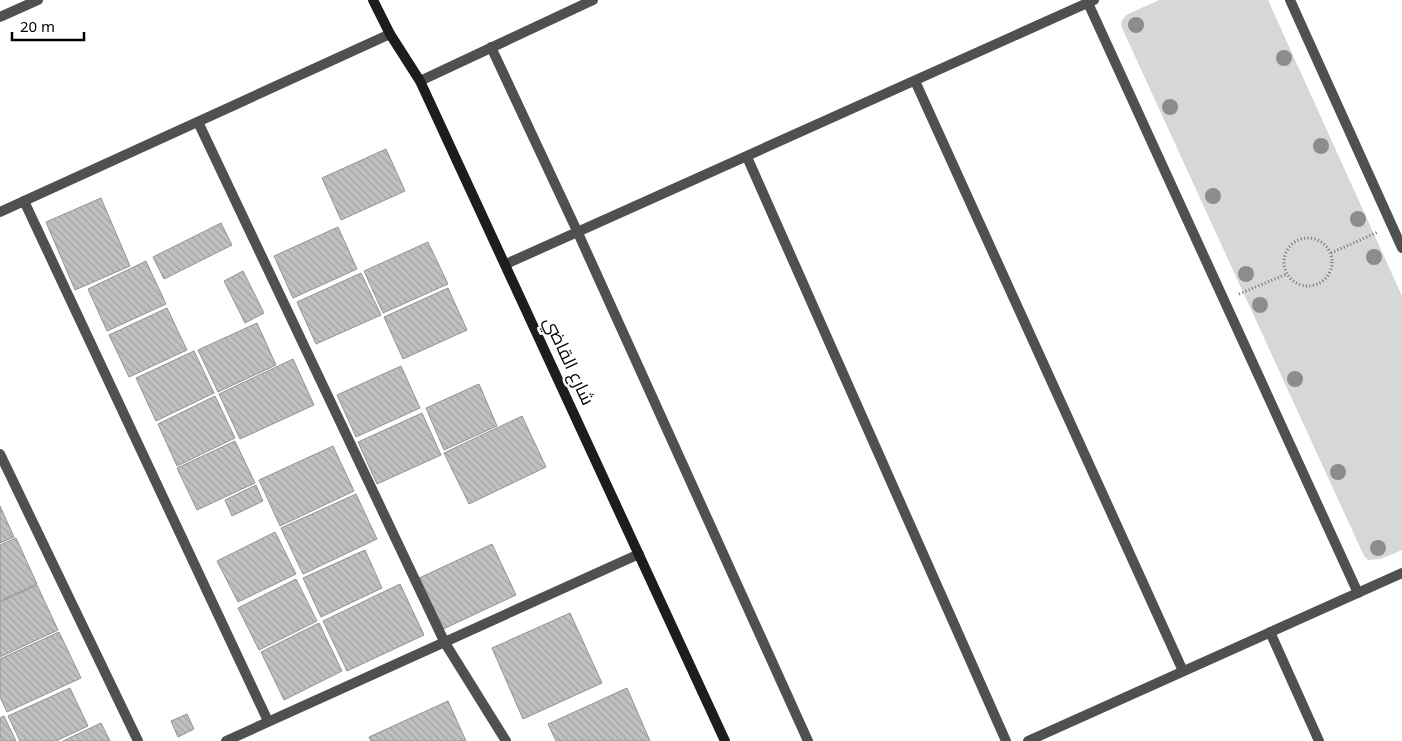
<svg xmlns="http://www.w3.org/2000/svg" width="1402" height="741" font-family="'Noto Sans',Cairo,sans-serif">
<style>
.green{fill:#d7d7d7}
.building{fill:url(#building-back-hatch);stroke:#949494}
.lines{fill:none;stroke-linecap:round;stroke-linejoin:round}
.path{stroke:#727272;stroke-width:3;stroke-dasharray:1 2.5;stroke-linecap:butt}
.street{stroke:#505050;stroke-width:10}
.secondary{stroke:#1d1d1d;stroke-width:10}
.tree{fill:#8c8c8c}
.labels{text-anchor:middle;stroke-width:5;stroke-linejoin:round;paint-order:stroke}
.street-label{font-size:18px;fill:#000;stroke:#fff}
</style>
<defs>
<pattern id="building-back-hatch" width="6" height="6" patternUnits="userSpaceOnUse" patternTransform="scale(1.25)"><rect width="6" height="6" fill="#c0c0c0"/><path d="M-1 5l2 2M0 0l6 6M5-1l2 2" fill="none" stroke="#a3a3a3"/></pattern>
</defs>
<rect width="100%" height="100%" fill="#fff"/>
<path class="green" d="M 1159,0 L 1268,0 L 1402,296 L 1402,550 L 1381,559 L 1368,560 L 1364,556 L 1122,28 L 1121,22 L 1126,15 Z"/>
<g class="building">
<path d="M 386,149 L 405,191 L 341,220 L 322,178 Z"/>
<path d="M 101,198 L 130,266 L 75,290 L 46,222 Z"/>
<path d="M 221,223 L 232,245 L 164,279 L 153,257 Z"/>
<path d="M 338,227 L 357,269 L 293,298 L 274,256 Z"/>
<path d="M 428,242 L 448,284 L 383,313 L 364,271 Z"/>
<path d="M 146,261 L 166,304 L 107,331 L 88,289 Z"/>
<path d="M 243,271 L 264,313 L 245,323 L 224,281 Z"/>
<path d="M 361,273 L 381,315 L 316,344 L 297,302 Z"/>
<path d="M 448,288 L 467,330 L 403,359 L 384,317 Z"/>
<path d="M 167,308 L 187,350 L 129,377 L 109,335 Z"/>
<path d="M 257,323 L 276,365 L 218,392 L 198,350 Z"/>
<path d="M 194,351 L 214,393 L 156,421 L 136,378 Z"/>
<path d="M 293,359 L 314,405 L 240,439 L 219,394 Z"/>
<path d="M 401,366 L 420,408 L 356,437 L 337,395 Z"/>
<path d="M 479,384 L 497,426 L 444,450 L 426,408 Z"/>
<path d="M 215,396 L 235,438 L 177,466 L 158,424 Z"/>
<path d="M 422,413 L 441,455 L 377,484 L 358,442 Z"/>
<path d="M 522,416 L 546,467 L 469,504 L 444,453 Z"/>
<path d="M 235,441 L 255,483 L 197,510 L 177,468 Z"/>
<path d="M 333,446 L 354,491 L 280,526 L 259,480 Z"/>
<path d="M 256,485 L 263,501 L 232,516 L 225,500 Z"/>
<path d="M 356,494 L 377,539 L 303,574 L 281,528 Z"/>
<path d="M 0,506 L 14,537 L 0,543 Z"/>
<path d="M 275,532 L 296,574 L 238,602 L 217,561 Z"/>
<path d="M 16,538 L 37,584 L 0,601 L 0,545 Z"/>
<path d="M 492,544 L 516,595 L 439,631 L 415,580 Z"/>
<path d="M 365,550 L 382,588 L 321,617 L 303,578 Z"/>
<path d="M 296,579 L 317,621 L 259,650 L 238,608 Z"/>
<path d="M 400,584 L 424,635 L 347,671 L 323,621 Z"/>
<path d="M 37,585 L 58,630 L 0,657 L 0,602 Z"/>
<path d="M 570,613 L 602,683 L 523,719 L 492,648 Z"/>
<path d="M 319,623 L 342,671 L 284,700 L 261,652 Z"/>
<path d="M 59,632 L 81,678 L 7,712 L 0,697 L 0,659 Z"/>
<path d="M 70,688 L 88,726 L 56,741 L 20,741 L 8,716 Z"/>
<path d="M 627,688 L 650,741 L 556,741 L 548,724 Z"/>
<path d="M 448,701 L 466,741 L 371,741 L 369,737 Z"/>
<path d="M 187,714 L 194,729 L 178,737 L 171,721 Z"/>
<path d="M 4,716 L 16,741 L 0,741 L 0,718 Z"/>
<path d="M 101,723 L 110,741 L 63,741 Z"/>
</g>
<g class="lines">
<g class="path">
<circle cx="1308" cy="262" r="24"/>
<path d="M 1331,253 L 1378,232"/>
<path d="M 1239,294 L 1287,274"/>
</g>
<g class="street">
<path d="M 1290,0 L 1402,248"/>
<path d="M 1088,3 L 1358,593"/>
<path d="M 0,17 L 38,0"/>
<path d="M 491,47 L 578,233 L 808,741"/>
<path d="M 420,81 L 593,0"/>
<path d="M 915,81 L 1183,671"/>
<path d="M 198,122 L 445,643 L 506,741"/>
<path d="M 747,157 L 1006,741"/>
<path d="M 24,201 L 268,721"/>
<path d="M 0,212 L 390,34"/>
<path d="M 506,264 L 1094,0"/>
<path d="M 0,454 L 138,741"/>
<path d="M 1270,632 L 1319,741"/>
<path d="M 226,741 L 639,554"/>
<path d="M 1028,741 L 1402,573"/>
</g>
<path class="secondary" d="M 373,0 L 390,34 L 420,81 L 725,741"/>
</g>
<g class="tree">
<circle cx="1136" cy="25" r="8"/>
<circle cx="1284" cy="58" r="8"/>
<circle cx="1170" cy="107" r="8"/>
<circle cx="1321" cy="146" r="8"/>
<circle cx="1213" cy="196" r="8"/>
<circle cx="1358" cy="219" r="8"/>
<circle cx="1374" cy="257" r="8"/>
<circle cx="1246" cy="274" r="8"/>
<circle cx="1260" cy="305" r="8"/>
<circle cx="1295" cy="379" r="8"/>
<circle cx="1338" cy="472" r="8"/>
<circle cx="1378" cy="548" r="8"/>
</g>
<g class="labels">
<g class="street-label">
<text transform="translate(569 361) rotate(65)" y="6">شارع القاضي</text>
</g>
</g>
<path d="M12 32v8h72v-8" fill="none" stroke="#000000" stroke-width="2.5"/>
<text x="20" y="32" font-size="15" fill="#000000" stroke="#ffffff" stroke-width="4" paint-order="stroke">20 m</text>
</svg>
